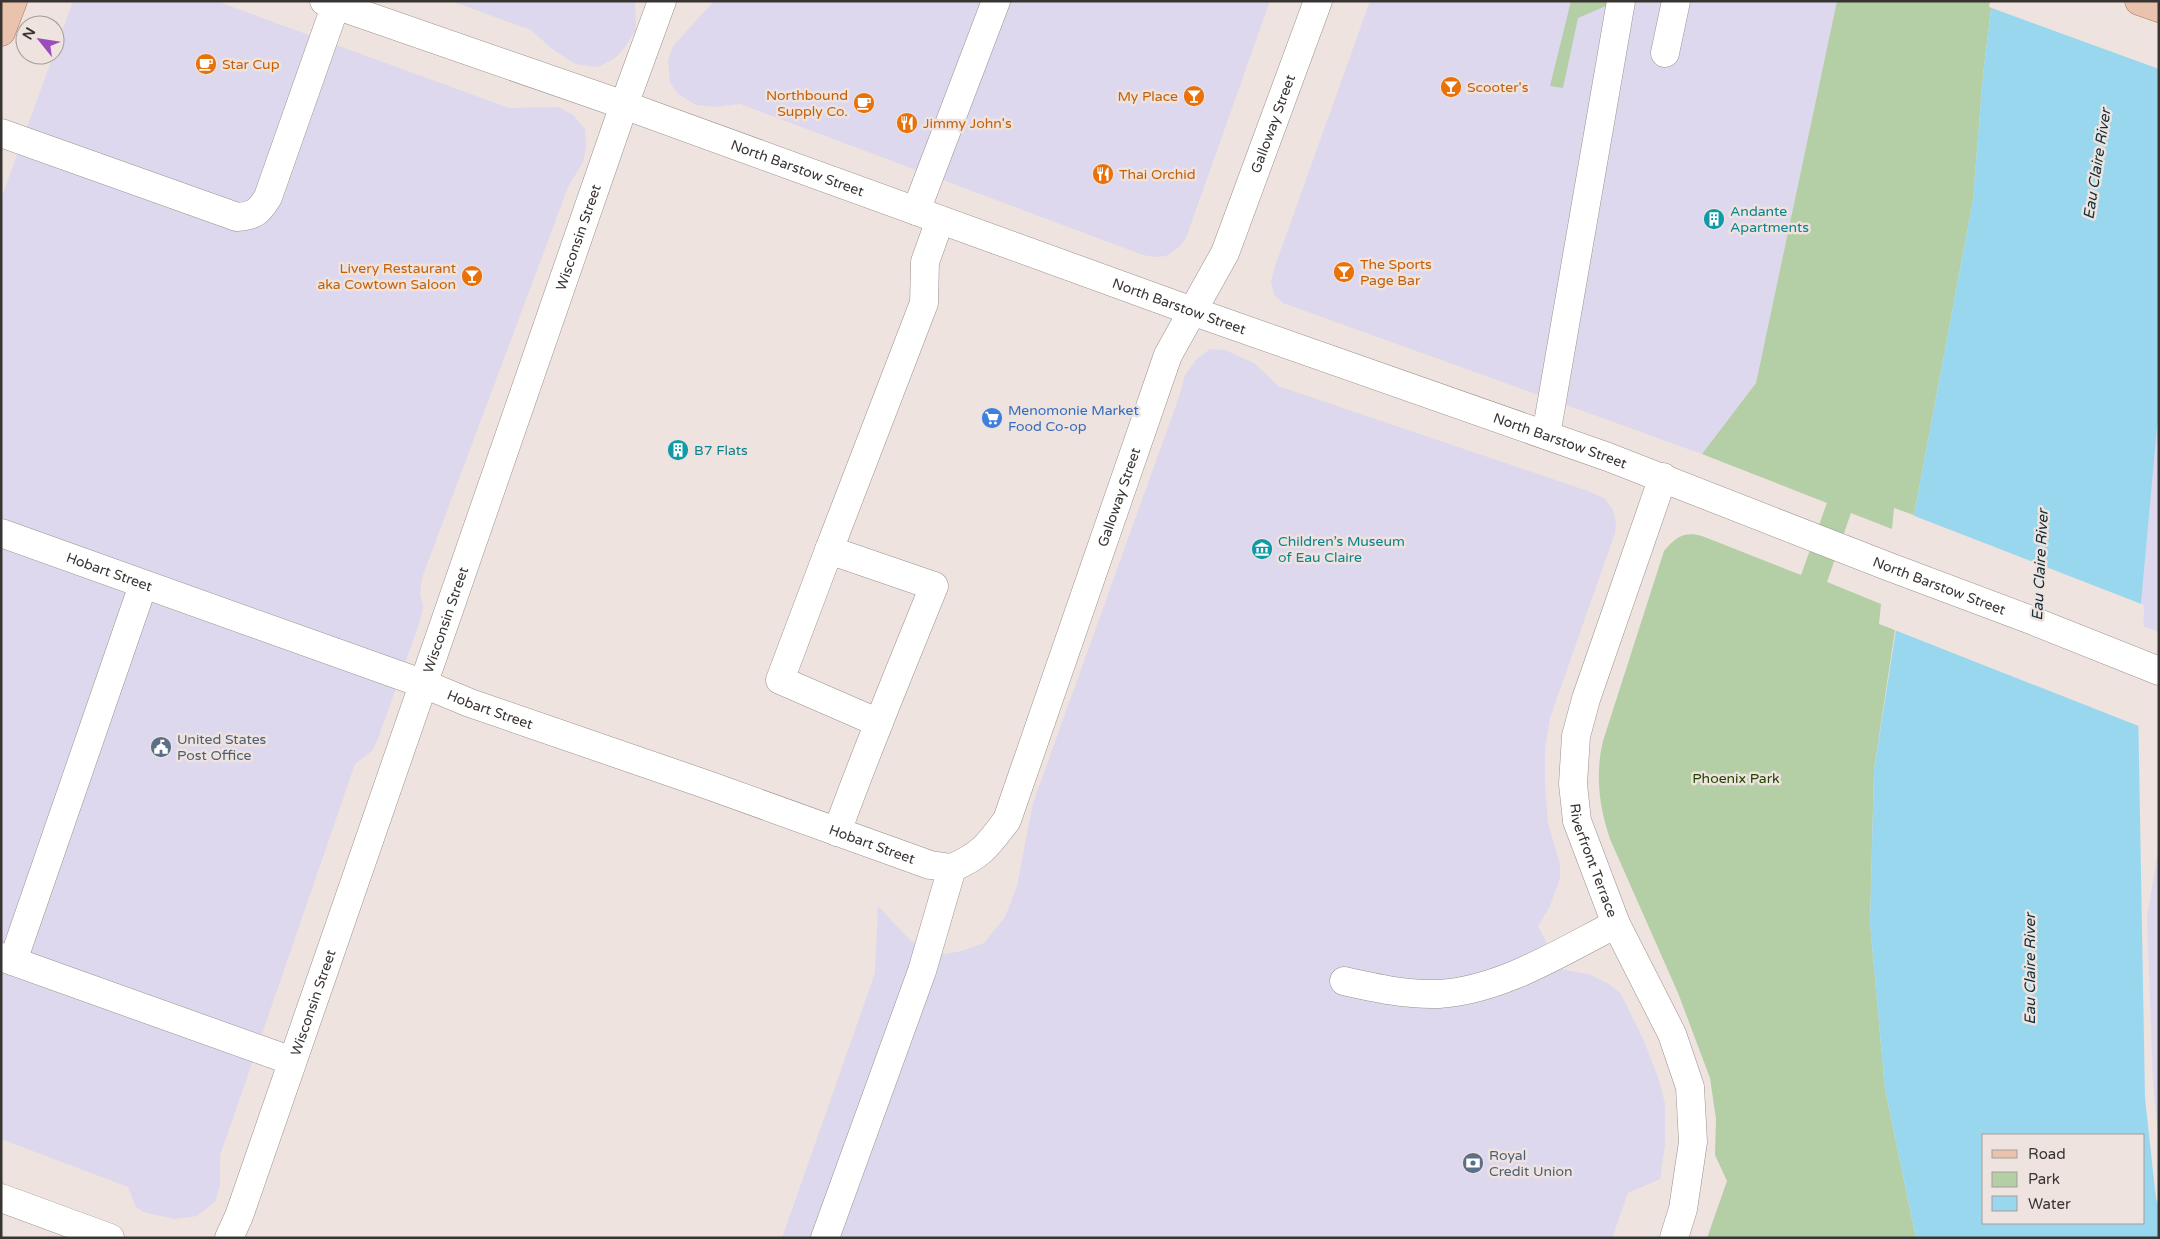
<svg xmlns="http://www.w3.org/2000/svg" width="2160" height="1239" font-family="'Varela Round',sans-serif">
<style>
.commercial{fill:#ddd8ee}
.green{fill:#b4cea6}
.water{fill:#99d7ef;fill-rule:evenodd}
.pier{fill:#eee3de}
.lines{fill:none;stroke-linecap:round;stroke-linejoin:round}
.minor-casing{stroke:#9b918c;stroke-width:29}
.major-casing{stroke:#a37760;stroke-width:29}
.minor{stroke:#fff;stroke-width:28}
.major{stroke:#eac3ae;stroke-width:28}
.labels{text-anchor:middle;stroke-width:5;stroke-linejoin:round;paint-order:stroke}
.food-label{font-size:14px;fill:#c56008;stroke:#eee3de;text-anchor:start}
.street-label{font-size:14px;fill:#383432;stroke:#eee3de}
.culture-label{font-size:14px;fill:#0d838f;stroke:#eee3de;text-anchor:start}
.shop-label{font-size:14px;fill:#366cbe;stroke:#eee3de;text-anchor:start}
.service-label{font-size:14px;fill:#4e5e75;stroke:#eee3de;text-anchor:start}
.park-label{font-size:14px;fill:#1f4400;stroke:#eee3de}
.water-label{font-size:15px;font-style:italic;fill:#102f39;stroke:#eee3de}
</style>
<rect width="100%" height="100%" fill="#eee3de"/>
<g class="commercial">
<path d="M 73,1 L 216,1 L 509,108 L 558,107 L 573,115 L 585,129 L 586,147 L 583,162 L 568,187 L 558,214 L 422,578 L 420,593 L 423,606 L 420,621 L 379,736 L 373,750 L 355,764 L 231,1124 L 220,1155 L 220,1185 L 215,1202 L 197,1216 L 175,1219 L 143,1212 L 136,1207 L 128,1187 L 1,1139 L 1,199 Z"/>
<path d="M 451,1 L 635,1 L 636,29 L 625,47 L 615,58 L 598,67 L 575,64 L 551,48 L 531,30 Z"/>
<path d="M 714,1 L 1270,1 L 1186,238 L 1179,247 L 1166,256 L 1155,257 L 1143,255 L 740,104 L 716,107 L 696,105 L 678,94 L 670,83 L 668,60 L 673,46 Z"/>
<path d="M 1370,1 L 1837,1 L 1756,383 L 1702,454 L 1283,303 L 1274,295 L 1271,282 L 1275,266 Z"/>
<path d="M 1210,349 L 1225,350 L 1254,363 L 1278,386 L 1585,490 L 1604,498 L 1612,508 L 1616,521 L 1615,533 L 1550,718 L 1545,748 L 1545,785 L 1548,823 L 1560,864 L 1560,879 L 1549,908 L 1538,926 L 1560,969 L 1588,974 L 1609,984 L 1621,994 L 1644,1041 L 1659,1080 L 1665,1104 L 1665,1145 L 1660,1179 L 1628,1193 L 1612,1238 L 782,1238 L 875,973 L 878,906 L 910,940 L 922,948 L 945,954 L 962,951 L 984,943 L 1005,917 L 1017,886 L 1033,803 L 1179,397 L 1185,375 L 1196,360 Z"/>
<path d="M 2159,408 L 2159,632 L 2139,625 Z"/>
<path d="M 2159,845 L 2159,1143 L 2153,1084 L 2147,917 Z"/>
</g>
<g class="green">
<path d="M 1571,1 L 1609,1 L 1608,5 L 1578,18 L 1563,88 L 1550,86 Z"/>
<path d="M 1837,1 L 1992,1 L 1983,75 L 1973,200 L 1914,515 L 1894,508 L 1892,529 L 1851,513 L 1827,582 L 1881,604 L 1879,624 L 1895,630 L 1874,770 L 1870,923 L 1885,1089 L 1916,1238 L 1707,1238 L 1727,1181 L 1715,1155 L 1716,1119 L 1710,1078 L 1678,993 L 1610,839 C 1599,806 1595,775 1603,741 L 1664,551 C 1676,537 1684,531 1702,536 L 1801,575 L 1827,503 L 1702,454 L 1756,383 Z"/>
</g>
<path class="water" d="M 1992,1 L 2159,1 L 2159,407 L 2139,625 L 2138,704 L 2145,1098 L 2156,1199 L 2159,1206 L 2159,1238 L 1916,1238 L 1885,1089 L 1870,923 L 1874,770 L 1914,515 L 1973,200 L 1983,75 ZM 1984,1135 L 2144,1135 L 2144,1223 L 1984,1223 Z"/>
<g class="pier">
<path d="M 1990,1 L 2159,1 L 2159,69 L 1989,7 Z"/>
<path d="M 1912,515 L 2144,605 L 2141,727 L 1892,629 Z"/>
</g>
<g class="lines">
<g class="minor-casing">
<g id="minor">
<path id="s1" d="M 324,1 L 624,105 L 1192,311 L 1608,457 L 1887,566 L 2031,620 L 2159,671"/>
<path d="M 1665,53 L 1676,1"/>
<path d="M 1,133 L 237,217 C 254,216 259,212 268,197 L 337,1"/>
<path d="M 916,211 L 996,1"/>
<path d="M 1546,435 L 1621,1"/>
<path id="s2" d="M 1663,477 L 1586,699 L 1576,736 L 1573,784 L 1577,821 L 1616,924 L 1672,1034 L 1690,1087 L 1693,1142 L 1683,1209 L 1674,1238"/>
<path id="s3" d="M 1,533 L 424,684 L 470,703 L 705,784 L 930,865 L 952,868"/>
<path d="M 829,550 L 924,303 L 925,262 L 940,220"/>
<path d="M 837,832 C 867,749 901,668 934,586 L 829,550 L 780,680 L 879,723"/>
<path id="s4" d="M 952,868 C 982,855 988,845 1007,820 L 1168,355 L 1225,253 L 1318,1"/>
<path d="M 1,957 L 292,1061"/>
<path d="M 13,961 L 143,585"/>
<path d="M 1344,981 C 1375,988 1406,995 1439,994 C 1502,990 1561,952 1616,924"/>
<path d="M 1,1198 L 110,1238"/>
<path id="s5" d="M 229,1238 L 239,1216 L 624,105 L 662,1"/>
<path d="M 825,1238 L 922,971 L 952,868"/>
</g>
</g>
<g class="major-casing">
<g id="major">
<path d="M 2139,1 L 2159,8"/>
<path d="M 1,32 L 13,1"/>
</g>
</g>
<use href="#minor" class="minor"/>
<use href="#major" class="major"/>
</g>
<defs>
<g id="cafe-disc" transform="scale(1.125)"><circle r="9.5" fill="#e8710a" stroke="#eee3de"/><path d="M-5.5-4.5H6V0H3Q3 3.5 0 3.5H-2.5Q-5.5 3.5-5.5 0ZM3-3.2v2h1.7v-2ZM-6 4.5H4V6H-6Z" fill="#fff"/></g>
<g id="bar-disc" transform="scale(1.125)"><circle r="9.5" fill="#e8710a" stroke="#eee3de"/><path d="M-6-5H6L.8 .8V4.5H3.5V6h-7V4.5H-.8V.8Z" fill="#fff"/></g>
<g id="restaurant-disc" transform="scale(1.125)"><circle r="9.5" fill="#e8710a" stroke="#eee3de"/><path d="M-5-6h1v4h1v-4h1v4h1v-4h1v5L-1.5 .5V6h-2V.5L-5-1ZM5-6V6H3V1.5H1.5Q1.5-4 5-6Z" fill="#fff"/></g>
<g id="building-disc" transform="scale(1.125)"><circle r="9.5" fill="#0f9aa8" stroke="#eee3de"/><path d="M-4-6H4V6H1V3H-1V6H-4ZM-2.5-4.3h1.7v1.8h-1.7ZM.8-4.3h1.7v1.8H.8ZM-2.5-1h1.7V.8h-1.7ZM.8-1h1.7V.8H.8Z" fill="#fff"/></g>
<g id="supermarket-disc" transform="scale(1.125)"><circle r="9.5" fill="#3f7fe0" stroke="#eee3de"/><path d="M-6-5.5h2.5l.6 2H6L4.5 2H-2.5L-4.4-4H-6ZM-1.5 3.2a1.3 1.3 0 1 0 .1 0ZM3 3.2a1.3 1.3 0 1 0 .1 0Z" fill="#fff"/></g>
<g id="museum-disc" transform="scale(1.125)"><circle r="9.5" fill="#0f9aa8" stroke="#eee3de"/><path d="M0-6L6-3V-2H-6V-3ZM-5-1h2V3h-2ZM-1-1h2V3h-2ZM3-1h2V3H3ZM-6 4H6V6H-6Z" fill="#fff"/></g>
<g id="civic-disc" transform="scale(1.125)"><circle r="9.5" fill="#5c6f8a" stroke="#eee3de"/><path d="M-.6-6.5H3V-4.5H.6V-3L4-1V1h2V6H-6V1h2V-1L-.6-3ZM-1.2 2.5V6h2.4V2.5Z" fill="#fff"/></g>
<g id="bank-disc" transform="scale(1.125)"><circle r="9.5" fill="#5c6f8a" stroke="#eee3de"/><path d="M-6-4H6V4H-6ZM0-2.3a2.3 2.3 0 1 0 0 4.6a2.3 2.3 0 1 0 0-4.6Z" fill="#fff"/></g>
</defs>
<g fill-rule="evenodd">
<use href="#cafe-disc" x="206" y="64"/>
<use href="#bar-disc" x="1451" y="87"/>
<use href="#bar-disc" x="1194" y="96"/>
<use href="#cafe-disc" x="864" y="103"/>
<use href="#restaurant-disc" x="907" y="123"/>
<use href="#restaurant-disc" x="1103" y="174"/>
<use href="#building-disc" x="1714" y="219"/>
<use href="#bar-disc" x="1344" y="272"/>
<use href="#bar-disc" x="472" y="276"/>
<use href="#supermarket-disc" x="992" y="418"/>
<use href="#building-disc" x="678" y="450"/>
<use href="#museum-disc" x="1262" y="549"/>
<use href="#civic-disc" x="161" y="747"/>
<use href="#bank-disc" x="1473" y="1163"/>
</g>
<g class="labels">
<g class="food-label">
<text x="222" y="69">Star Cup</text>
<text x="1467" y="92">Scooter's</text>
<text x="848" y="100" text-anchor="end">Northbound<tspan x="848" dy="16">Supply Co.</tspan></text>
<text x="1178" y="101" text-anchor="end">My Place</text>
<text x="923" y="128">Jimmy John's</text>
<text x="1119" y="179">Thai Orchid</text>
<text x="1360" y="269">The Sports<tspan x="1360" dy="16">Page Bar</tspan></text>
<text x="456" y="273" text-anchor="end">Livery Restaurant<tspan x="456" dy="16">aka Cowtown Saloon</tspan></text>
</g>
<g class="street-label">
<text dy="5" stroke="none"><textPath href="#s4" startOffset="821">Galloway Street</textPath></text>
<text dy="5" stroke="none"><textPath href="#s1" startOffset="502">North Barstow Street</textPath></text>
<text dy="5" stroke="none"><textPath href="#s5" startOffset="1060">Wisconsin Street</textPath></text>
<text dy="5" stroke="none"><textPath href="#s1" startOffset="908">North Barstow Street</textPath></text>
<text dy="5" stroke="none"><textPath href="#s1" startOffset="1312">North Barstow Street</textPath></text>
<text dy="5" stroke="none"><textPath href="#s4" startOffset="416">Galloway Street</textPath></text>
<text dy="5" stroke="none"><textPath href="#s3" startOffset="115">Hobart Street</textPath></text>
<text dy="5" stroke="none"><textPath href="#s1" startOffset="1718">North Barstow Street</textPath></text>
<text dy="5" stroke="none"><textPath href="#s5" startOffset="655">Wisconsin Street</textPath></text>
<text dy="5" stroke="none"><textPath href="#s3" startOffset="520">Hobart Street</textPath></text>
<text dy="5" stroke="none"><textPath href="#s3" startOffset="925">Hobart Street</textPath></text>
<text dy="5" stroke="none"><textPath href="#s2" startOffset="401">Riverfront Terrace</textPath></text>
<text dy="5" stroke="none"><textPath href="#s5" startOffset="250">Wisconsin Street</textPath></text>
</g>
<g class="culture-label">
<text x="1730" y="216">Andante<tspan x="1730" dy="16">Apartments</tspan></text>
<text x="694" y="455">B7 Flats</text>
<text x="1278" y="546">Children’s Museum<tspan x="1278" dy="16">of Eau Claire</tspan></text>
</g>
<g class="shop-label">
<text x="1008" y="415">Menomonie Market<tspan x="1008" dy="16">Food Co-op</tspan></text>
</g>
<g class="service-label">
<text x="177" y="744">United States<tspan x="177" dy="16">Post Office</tspan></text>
<text x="1489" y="1160">Royal<tspan x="1489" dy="16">Credit Union</tspan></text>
</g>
<g class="park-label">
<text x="1736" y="783">Phoenix Park</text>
</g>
<g class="water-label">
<text transform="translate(2097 164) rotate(-81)" y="5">Eau Claire River</text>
<text transform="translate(2040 565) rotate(-87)" y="5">Eau Claire River</text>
<text transform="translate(2030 969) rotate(-90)" y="5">Eau Claire River</text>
</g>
</g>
<rect width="2160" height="1239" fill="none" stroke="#383432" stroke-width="5"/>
<rect x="1982" y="1134" width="162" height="90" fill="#eee3de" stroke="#a59d99"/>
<rect x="1992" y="1150" width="25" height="8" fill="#eac3ae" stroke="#a59d99"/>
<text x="2028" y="1159" font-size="15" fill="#383432">Road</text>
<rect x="1992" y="1172" width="25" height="15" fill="#b4cea6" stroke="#a59d99"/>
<text x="2028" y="1184" font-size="15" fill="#383432">Park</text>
<rect x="1992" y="1196" width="25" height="15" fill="#99d7ef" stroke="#a59d99"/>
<text x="2028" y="1209" font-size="15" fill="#383432">Water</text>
<g transform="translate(40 40) rotate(300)"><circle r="24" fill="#eee3de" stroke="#a59d99"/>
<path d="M0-4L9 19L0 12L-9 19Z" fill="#9c4dbd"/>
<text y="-8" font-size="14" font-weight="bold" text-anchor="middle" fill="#383432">N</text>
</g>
</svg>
